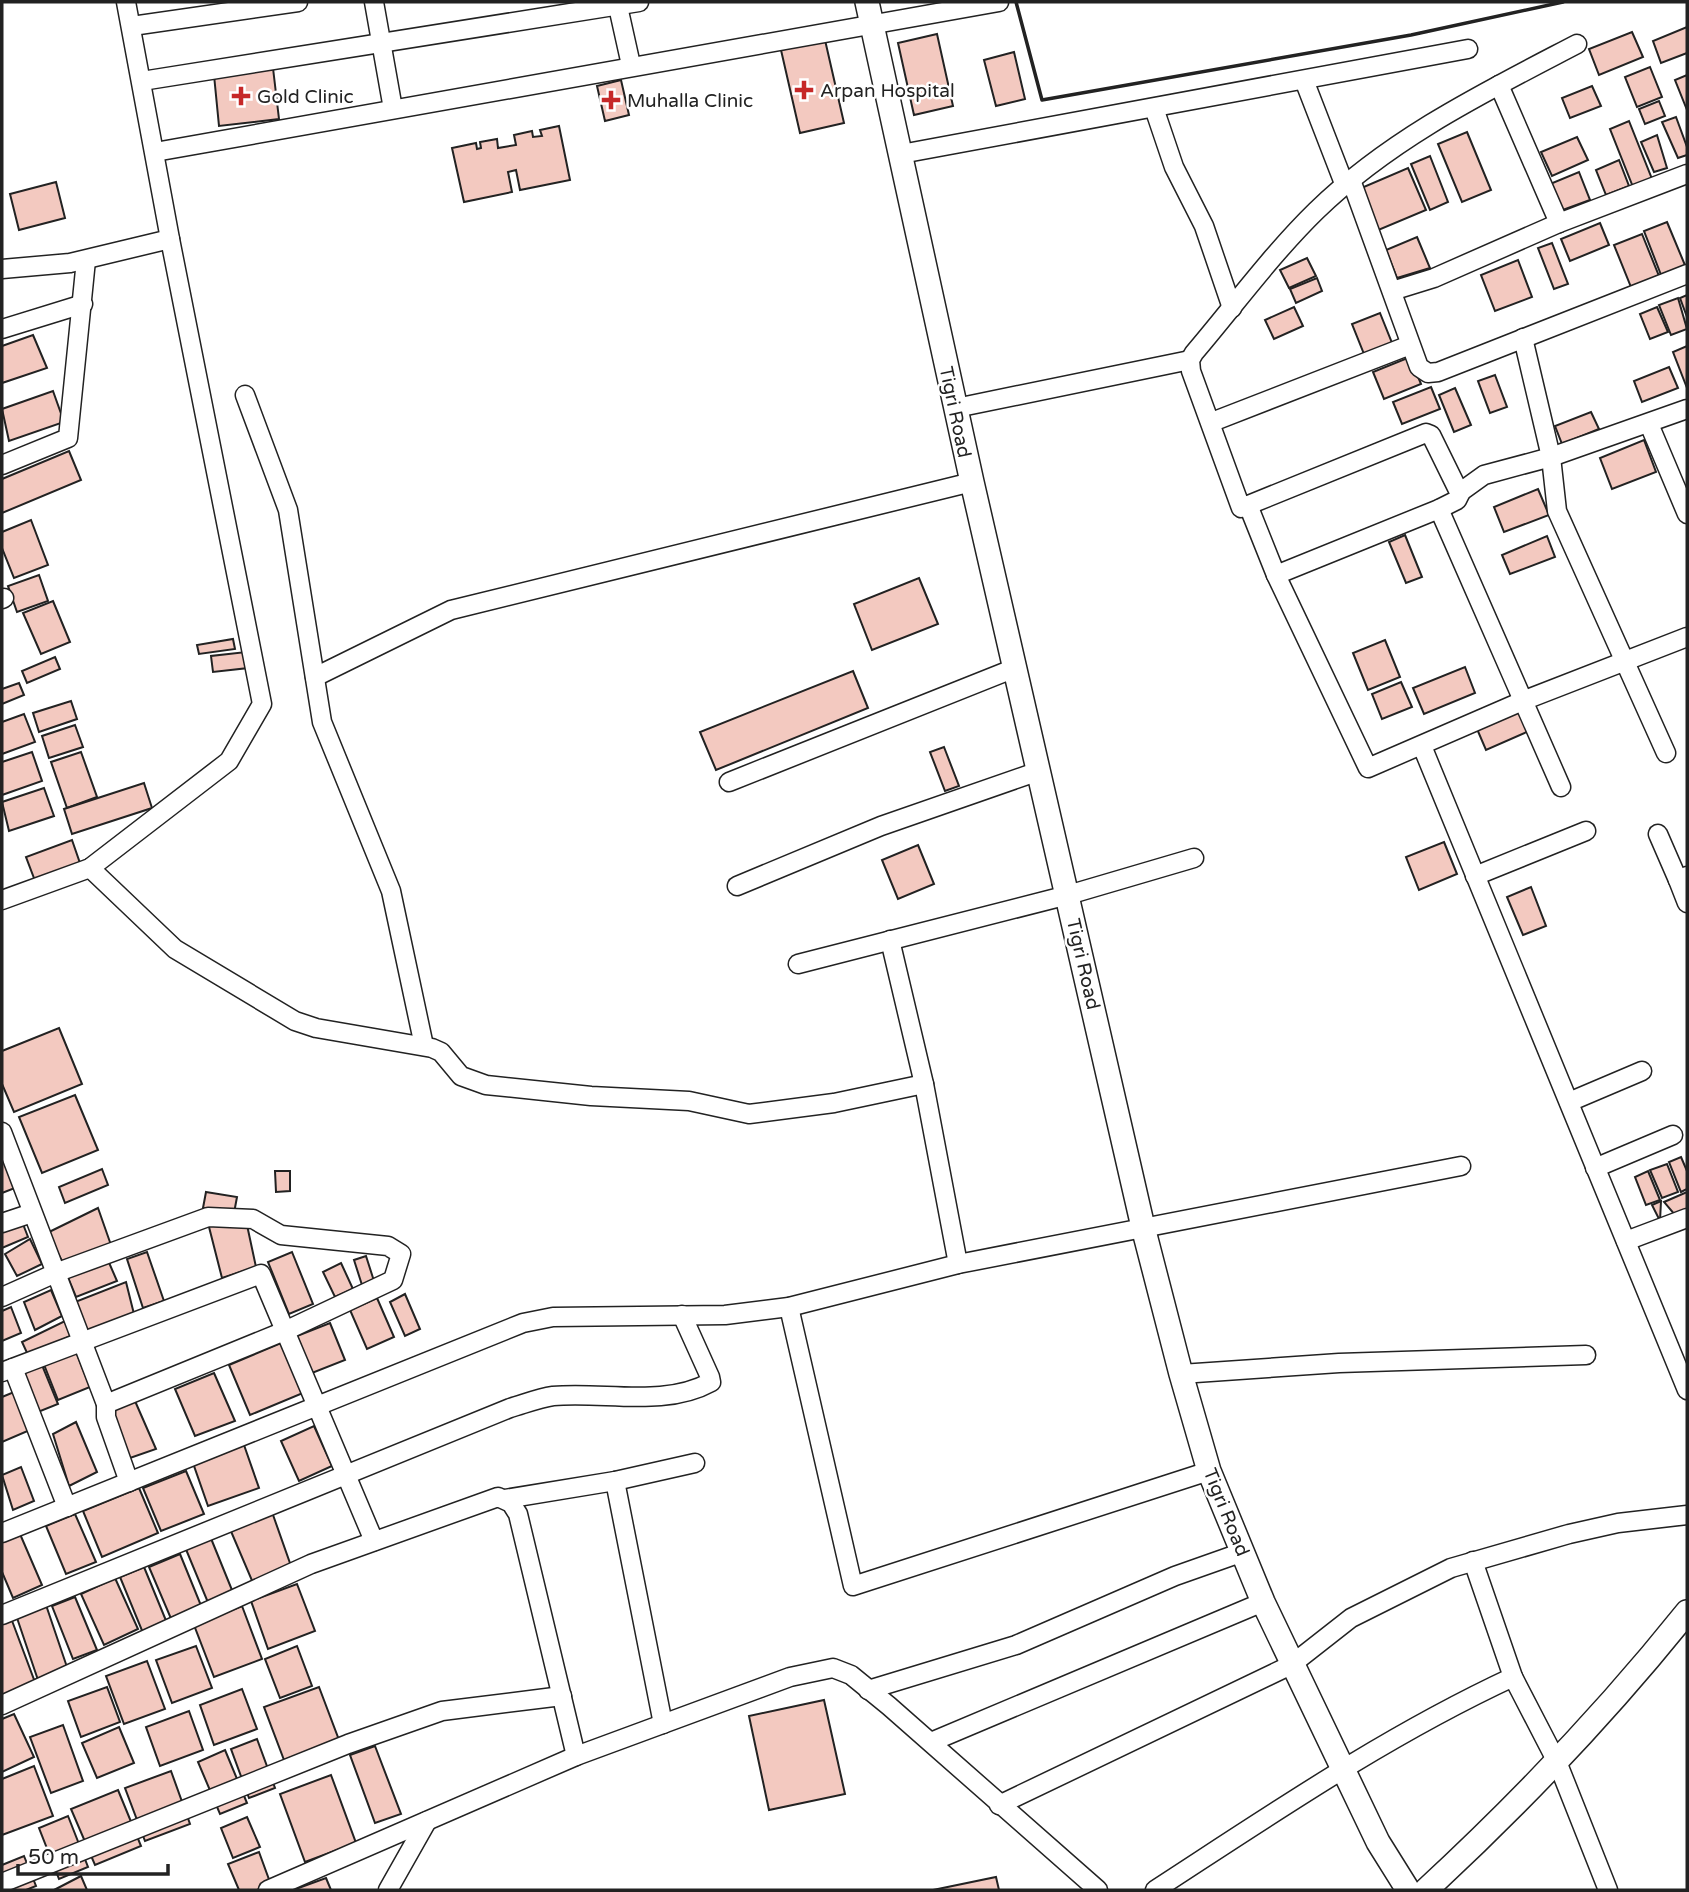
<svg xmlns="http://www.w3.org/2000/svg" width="1689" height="1892" font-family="'Varela Round',sans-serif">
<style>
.building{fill:#f3c9c0;stroke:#222;stroke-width:2}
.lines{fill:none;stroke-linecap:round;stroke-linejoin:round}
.minor-casing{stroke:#222;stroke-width:21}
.tertiary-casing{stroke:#222;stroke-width:26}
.minor{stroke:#fff;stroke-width:18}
.tertiary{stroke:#fff;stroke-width:23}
.wall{stroke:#222;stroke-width:3.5}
.poi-dot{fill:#c62828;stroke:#fff;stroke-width:2.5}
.labels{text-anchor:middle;stroke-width:5;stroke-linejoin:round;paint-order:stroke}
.poi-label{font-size:19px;fill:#222;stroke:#fff;text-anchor:start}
.street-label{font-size:19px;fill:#222;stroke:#fff}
</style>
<rect width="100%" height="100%" fill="#fff"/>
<g class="building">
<path d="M 1687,27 L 1687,53 L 1661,63 L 1653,41 Z"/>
<path d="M 1632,32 L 1643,57 L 1599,75 L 1589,49 Z"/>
<path d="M 937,34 L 953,106 L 914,115 L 898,43 Z"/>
<path d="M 825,40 L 844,123 L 800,133 L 781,50 Z"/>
<path d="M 1014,52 L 1025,99 L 996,106 L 984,60 Z"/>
<path d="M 1650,67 L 1662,97 L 1637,107 L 1625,77 Z"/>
<path d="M 273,68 L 279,119 L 219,126 L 214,75 Z"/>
<path d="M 1687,75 L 1687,110 L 1675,80 Z"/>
<path d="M 621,80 L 629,115 L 605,121 L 597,86 Z"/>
<path d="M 1592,86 L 1601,106 L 1570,118 L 1562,98 Z"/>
<path d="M 1659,101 L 1665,116 L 1645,124 L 1639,109 Z"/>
<path d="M 1676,117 L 1687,147 L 1687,155 L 1678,158 L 1662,122 Z"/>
<path d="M 1629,121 L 1652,179 L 1633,187 L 1610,129 Z"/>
<path d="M 559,126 L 570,180 L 520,190 L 516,170 L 508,172 L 512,192 L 464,202 L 452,148 L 476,143 L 477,149 L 481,148 L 480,142 L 497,139 L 498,148 L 516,145 L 514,135 L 532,131 L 533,137 L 542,136 L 540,130 Z"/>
<path d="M 1467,132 L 1491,190 L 1462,202 L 1438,144 Z"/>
<path d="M 1657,135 L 1667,168 L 1654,172 L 1641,142 Z"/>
<path d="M 1577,137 L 1588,160 L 1552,176 L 1541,152 Z"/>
<path d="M 1430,156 L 1448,202 L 1430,210 L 1411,164 Z"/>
<path d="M 1619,160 L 1629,186 L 1606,195 L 1596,170 Z"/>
<path d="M 1408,168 L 1426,210 L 1376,231 L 1359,189 Z"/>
<path d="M 1579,172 L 1590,200 L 1560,211 L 1550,184 Z"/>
<path d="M 56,182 L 65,218 L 19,230 L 10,194 Z"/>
<path d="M 1667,222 L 1687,270 L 1663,280 L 1644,231 Z"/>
<path d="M 1600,223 L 1609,245 L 1570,261 L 1561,239 Z"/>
<path d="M 1642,234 L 1661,281 L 1633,292 L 1614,245 Z"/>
<path d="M 1417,237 L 1430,268 L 1397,278 L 1386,250 Z"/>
<path d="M 1552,243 L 1568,284 L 1554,289 L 1538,248 Z"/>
<path d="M 1307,258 L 1316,276 L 1289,288 L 1280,270 Z"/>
<path d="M 1518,260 L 1532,297 L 1495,311 L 1481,275 Z"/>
<path d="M 1317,278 L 1322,291 L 1296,303 L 1290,289 Z"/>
<path d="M 1687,295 L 1687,317 L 1680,298 Z"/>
<path d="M 1678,298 L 1687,329 L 1671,335 L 1659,305 Z"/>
<path d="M 1294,307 L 1303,326 L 1274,339 L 1265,320 Z"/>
<path d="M 1657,307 L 1668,332 L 1650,339 L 1640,314 Z"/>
<path d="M 1380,313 L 1392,343 L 1364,354 L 1352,324 Z"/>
<path d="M 33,335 L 47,368 L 2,383 L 2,346 Z"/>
<path d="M 1687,346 L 1687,388 L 1673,352 Z"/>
<path d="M 1410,357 L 1421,384 L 1384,399 L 1373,372 Z"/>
<path d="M 1669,367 L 1678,388 L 1642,402 L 1634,381 Z"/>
<path d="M 1495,375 L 1507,407 L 1490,413 L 1478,381 Z"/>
<path d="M 1431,387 L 1440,409 L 1402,424 L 1393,402 Z"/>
<path d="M 1455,388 L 1471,425 L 1454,432 L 1439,395 Z"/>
<path d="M 53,391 L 64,422 L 9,441 L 2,409 Z"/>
<path d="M 1591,412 L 1599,429 L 1562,444 L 1555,426 Z"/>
<path d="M 1644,440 L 1656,472 L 1612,489 L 1600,458 Z"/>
<path d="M 69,451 L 81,480 L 2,513 L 2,479 Z"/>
<path d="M 1538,489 L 1549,515 L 1504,532 L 1494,507 Z"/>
<path d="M 31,520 L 48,565 L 14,578 L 2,548 L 2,532 Z"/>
<path d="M 1405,535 L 1422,577 L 1406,583 L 1389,542 Z"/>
<path d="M 1547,536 L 1555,557 L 1510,574 L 1502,555 Z"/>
<path d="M 39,575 L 48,601 L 17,612 L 8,586 Z"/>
<path d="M 919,578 L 938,624 L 872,650 L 854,604 Z"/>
<path d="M 53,601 L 70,642 L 41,654 L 23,613 Z"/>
<path d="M 233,639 L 235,649 L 199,654 L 197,645 Z"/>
<path d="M 1385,640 L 1400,677 L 1368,690 L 1353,653 Z"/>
<path d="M 246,652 L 248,668 L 213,672 L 211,656 Z"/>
<path d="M 55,657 L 60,669 L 27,683 L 22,671 Z"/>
<path d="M 1465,667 L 1475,693 L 1424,714 L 1413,688 Z"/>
<path d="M 853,671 L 868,708 L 716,770 L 700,732 Z"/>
<path d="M 1401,682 L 1412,707 L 1382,719 L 1372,694 Z"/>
<path d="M 19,683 L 24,695 L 2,704 L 2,689 Z"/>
<path d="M 71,701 L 77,719 L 39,732 L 33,713 Z"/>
<path d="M 1520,711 L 1529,731 L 1486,750 L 1477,729 Z"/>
<path d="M 24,714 L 35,742 L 2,754 L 2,722 Z"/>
<path d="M 75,725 L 83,747 L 49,758 L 42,736 Z"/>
<path d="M 944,747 L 959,786 L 945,791 L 930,752 Z"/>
<path d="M 32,752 L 42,781 L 2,795 L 2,762 Z"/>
<path d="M 81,752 L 97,797 L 67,808 L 51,762 Z"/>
<path d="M 144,783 L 152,808 L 72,834 L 64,809 Z"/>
<path d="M 44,788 L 54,816 L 9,831 L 2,802 Z"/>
<path d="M 72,840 L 82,869 L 37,886 L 26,857 Z"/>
<path d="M 1444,842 L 1457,874 L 1419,890 L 1406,857 Z"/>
<path d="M 918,845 L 934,884 L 898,899 L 882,860 Z"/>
<path d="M 1531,887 L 1546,926 L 1523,935 L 1507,897 Z"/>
<path d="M 59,1028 L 82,1084 L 14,1112 L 2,1084 L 2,1051 Z"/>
<path d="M 75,1095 L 98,1150 L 42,1173 L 19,1117 Z"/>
<path d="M 2,1152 L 15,1188 L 2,1193 Z"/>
<path d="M 1681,1157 L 1687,1171 L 1687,1189 L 1681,1192 L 1669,1162 Z"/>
<path d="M 1667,1164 L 1678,1192 L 1662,1198 L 1650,1170 Z"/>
<path d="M 102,1169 L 108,1185 L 65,1203 L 59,1187 Z"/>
<path d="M 275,1171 L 290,1171 L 290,1191 L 276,1192 Z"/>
<path d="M 1648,1171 L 1660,1200 L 1646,1205 L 1635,1177 Z"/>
<path d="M 206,1192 L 237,1197 L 234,1213 L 203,1208 Z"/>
<path d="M 1687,1192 L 1687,1212 L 1675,1215 L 1664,1202 Z"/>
<path d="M 1661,1201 L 1660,1221 L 1652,1205 Z"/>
<path d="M 98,1208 L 111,1245 L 62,1261 L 47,1233 Z"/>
<path d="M 21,1219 L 28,1237 L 2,1248 L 2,1226 Z"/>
<path d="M 208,1223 L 247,1225 L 256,1267 L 222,1278 Z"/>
<path d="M 30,1239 L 42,1264 L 17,1276 L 5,1254 Z"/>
<path d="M 147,1252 L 164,1301 L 143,1308 L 127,1259 Z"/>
<path d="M 292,1252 L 313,1304 L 289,1314 L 268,1262 Z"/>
<path d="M 366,1256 L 374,1281 L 362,1285 L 354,1260 Z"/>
<path d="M 107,1258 L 117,1281 L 76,1297 L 67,1275 Z"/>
<path d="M 341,1263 L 353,1289 L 335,1297 L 323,1272 Z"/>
<path d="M 126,1282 L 134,1314 L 87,1331 L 75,1302 Z"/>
<path d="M 51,1290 L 62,1316 L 35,1330 L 24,1302 Z"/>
<path d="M 405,1294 L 420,1329 L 405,1336 L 390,1302 Z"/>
<path d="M 377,1298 L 394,1337 L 367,1349 L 350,1310 Z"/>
<path d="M 11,1307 L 21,1333 L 2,1341 L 2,1311 Z"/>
<path d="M 65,1321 L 73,1335 L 28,1355 L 22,1342 Z"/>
<path d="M 330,1323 L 345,1360 L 312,1373 L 297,1336 Z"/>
<path d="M 281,1343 L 303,1393 L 250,1415 L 229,1365 Z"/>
<path d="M 75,1349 L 90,1387 L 58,1400 L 43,1362 Z"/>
<path d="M 42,1365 L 58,1404 L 38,1412 L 22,1373 Z"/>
<path d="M 214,1373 L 235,1421 L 195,1436 L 175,1389 Z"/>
<path d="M 14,1392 L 30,1430 L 2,1442 L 2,1397 Z"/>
<path d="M 135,1401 L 156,1449 L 130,1458 L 111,1410 Z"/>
<path d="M 76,1422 L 97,1472 L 69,1486 L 53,1434 Z"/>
<path d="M 314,1426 L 332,1466 L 299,1481 L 281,1441 Z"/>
<path d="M 244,1445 L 259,1488 L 208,1506 L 193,1463 Z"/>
<path d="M 21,1467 L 34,1501 L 13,1510 L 2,1475 Z"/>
<path d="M 186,1471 L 204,1514 L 161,1531 L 143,1488 Z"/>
<path d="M 139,1488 L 158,1533 L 102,1557 L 83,1511 Z"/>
<path d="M 272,1512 L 291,1566 L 253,1583 L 230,1529 Z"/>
<path d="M 75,1514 L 96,1562 L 66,1574 L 46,1526 Z"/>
<path d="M 20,1534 L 42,1585 L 13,1598 L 2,1572 L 2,1542 Z"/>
<path d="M 210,1536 L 234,1595 L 209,1605 L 185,1547 Z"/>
<path d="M 180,1554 L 202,1608 L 172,1621 L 149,1567 Z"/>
<path d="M 144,1567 L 167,1623 L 143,1633 L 120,1577 Z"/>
<path d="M 115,1578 L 138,1629 L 104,1645 L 81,1594 Z"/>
<path d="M 297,1584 L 315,1631 L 268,1649 L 251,1601 Z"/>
<path d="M 75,1597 L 97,1650 L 73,1659 L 52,1606 Z"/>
<path d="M 46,1605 L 68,1670 L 38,1680 L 16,1615 Z"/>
<path d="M 242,1606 L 262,1659 L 214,1677 L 194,1625 Z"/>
<path d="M 11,1618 L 36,1685 L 2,1698 L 2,1622 Z"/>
<path d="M 196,1646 L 212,1688 L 172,1703 L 156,1660 Z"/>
<path d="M 297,1646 L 312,1686 L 280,1698 L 265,1659 Z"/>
<path d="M 147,1661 L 165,1709 L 124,1724 L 106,1676 Z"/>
<path d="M 107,1687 L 120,1722 L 81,1737 L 68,1701 Z"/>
<path d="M 319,1687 L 339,1740 L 284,1760 L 264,1707 Z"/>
<path d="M 242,1689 L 257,1729 L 214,1745 L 200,1705 Z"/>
<path d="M 824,1700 L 845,1794 L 769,1810 L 749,1716 Z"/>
<path d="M 189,1711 L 203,1750 L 160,1766 L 146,1727 Z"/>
<path d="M 14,1714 L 34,1757 L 2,1772 L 2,1719 Z"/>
<path d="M 63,1725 L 83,1781 L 51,1793 L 30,1737 Z"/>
<path d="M 119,1727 L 134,1763 L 97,1778 L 82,1743 Z"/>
<path d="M 257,1739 L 275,1788 L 249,1798 L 231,1749 Z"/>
<path d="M 375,1746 L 401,1814 L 375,1823 L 350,1755 Z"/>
<path d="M 225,1750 L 247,1803 L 220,1814 L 198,1762 Z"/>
<path d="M 34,1766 L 53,1816 L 2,1835 L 2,1779 Z"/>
<path d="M 171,1771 L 190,1824 L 145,1841 L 125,1788 Z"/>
<path d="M 331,1775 L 356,1843 L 305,1862 L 280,1794 Z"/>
<path d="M 118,1790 L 141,1846 L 95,1865 L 71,1809 Z"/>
<path d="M 68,1816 L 88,1867 L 59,1879 L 39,1828 Z"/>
<path d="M 247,1817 L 260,1847 L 233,1858 L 221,1828 Z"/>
<path d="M 259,1852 L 271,1885 L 257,1890 L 239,1890 L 228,1864 Z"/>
<path d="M 24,1856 L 36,1886 L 26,1890 L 2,1890 L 2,1865 Z"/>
<path d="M 81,1876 L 87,1890 L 54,1890 Z"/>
<path d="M 996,1877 L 999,1890 L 933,1890 Z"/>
<path d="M 326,1878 L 331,1890 L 293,1890 Z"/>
</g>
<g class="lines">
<g class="minor-casing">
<g id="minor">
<path d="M 374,2 L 393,109"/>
<path d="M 617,2 L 631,65"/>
<path d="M 132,26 L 298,2"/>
<path d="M 1304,80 L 1345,186"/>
<path d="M 142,81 L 639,2"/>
<path d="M 1499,85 L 1559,223"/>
<path d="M 1154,108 L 1174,167 L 1204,226 L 1232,308"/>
<path d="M 155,152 L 999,2"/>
<path d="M 901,154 L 1468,49"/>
<path d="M 1351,180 L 1419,367 L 1428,373 L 1438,372 L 1687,274"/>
<path d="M 2,269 L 70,263 L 170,239 L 126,2"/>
<path d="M 1392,291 L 1434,278 L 1559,223 L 1687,174"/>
<path d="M 2,329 L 83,304"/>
<path d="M 1523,338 L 1551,457 L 1557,511 L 1666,753"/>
<path d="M 245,395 L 288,510 L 322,722 L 391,891 L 424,1046"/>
<path d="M 956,408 L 1190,360"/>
<path d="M 1212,422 L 1410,345"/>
<path d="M 1649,424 L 1687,514"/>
<path d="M 2,465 L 68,438 L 86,260"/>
<path d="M 1459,493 L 1484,475 L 1551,457 L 1687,409"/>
<path d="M 1248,505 L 1276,575 L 1368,768 L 1525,700 L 1687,637"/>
<path d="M 1439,509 L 1561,787"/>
<path d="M 1276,575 L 1439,509 L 1457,500 L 1460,494 L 1431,435 L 1426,433 L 1241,508 L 1191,371 L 1190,360 L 1194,353 C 1234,306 1272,254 1316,211 C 1391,138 1485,92 1577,44"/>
<path d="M 2,599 L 4,598"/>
<path d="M 315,677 L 451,610 L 972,482"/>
<path d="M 1422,746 L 1687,1390"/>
<path d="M 729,782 L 1015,668"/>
<path d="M 1658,834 L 1678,880"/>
<path d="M 90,868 L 175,949 L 295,1021 L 316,1028 L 432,1048 L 441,1052 L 461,1076 L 486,1085 L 591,1096 L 689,1101 L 749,1114 L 834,1103 L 924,1084"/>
<path d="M 1475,876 L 1586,831"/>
<path d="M 1687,876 L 1678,880 L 1687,903"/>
<path d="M 737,886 L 881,826 L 1039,771"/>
<path d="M 2,900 L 90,868 L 229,761 L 262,704 L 170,239"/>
<path d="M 890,940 L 924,1084 L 958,1264"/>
<path d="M 798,964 L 1068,895 L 1194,858"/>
<path d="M 1569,1102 L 1642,1071"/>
<path d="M 2,1132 L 106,1404 L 106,1417 L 129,1482"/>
<path d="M 1595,1168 L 1673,1135"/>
<path d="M 2,1223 L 32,1213"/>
<path d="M 1626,1241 L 1687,1218"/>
<path d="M 2,1297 L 58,1272 L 208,1217 L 253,1219 L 281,1235 L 388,1246 L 401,1254 L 393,1280 L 287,1330 L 106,1404"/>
<path d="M 789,1307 L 853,1586 L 1209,1471"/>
<path d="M 13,1368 L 67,1507"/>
<path d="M 2,1372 L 261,1274 L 374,1541"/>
<path d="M 1181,1374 L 1339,1363 L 1586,1355"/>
<path d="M 615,1481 L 663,1724"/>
<path d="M 505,1499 L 615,1481 L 695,1463"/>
<path d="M 2,1533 L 523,1323 L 553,1317 L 725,1315 L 789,1307 L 958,1264 L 1461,1166"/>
<path d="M 1473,1561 L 1513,1677 L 1558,1764 L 1608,1890"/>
<path d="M 2,1615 L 510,1408 C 524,1404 539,1398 553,1396 C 603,1391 664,1408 711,1382 L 710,1377 L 682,1315"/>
<path d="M 868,1690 L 1016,1645 L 1175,1576 L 1243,1552"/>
<path d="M 2,1705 L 311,1564 L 498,1497 L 511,1503 L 518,1514 L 576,1756"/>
<path d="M 931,1742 L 1263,1602"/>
<path d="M 999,1805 L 1291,1665 L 1351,1618 L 1451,1568 L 1569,1534 L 1618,1523 L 1687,1515"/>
<path d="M 2,1883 L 348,1744 L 442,1711 L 562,1696"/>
<path d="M 268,1890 L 576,1756 L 790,1677 L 833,1668 L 851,1675 L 889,1706 L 1098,1890"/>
<path d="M 388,1890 L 427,1821"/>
<path d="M 1155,1890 C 1272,1814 1386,1736 1513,1677"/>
</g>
</g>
<g class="tertiary-casing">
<g id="tertiary">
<path d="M 867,2 L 972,482 L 1143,1227 L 1181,1374 L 1209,1471 L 1263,1602 L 1378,1842 L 1408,1890"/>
<path d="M 1426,1890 C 1520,1803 1607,1712 1687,1612"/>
</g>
</g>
<use href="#minor" class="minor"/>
<use href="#tertiary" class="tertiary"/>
<path class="wall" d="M 1016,2 L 1042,100 L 1411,35 L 1563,2"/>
</g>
<g class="poi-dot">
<path d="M800.5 79.5h7v7h7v7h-7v7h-7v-7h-7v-7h7z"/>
<path d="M237.5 85.5h7v7h7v7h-7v7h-7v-7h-7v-7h7z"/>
<path d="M607.5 89.5h7v7h7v7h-7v7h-7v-7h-7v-7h7z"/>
</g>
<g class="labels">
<g class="poi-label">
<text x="820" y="97">Arpan Hospital</text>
<text x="257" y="103">Gold Clinic</text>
<text x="627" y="107">Muhalla Clinic</text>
</g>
<g class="street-label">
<text transform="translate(956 412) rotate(78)" y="7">Tigri Road</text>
<text transform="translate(1084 964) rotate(77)" y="7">Tigri Road</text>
<text transform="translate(1227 1512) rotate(68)" y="7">Tigri Road</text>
</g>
</g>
<rect width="1689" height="1892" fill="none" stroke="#222222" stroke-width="7"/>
<path d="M18 1864v10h150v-10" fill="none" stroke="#222222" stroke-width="3.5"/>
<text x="28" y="1864" font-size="21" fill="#222222" stroke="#ffffff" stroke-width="5" paint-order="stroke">50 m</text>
</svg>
